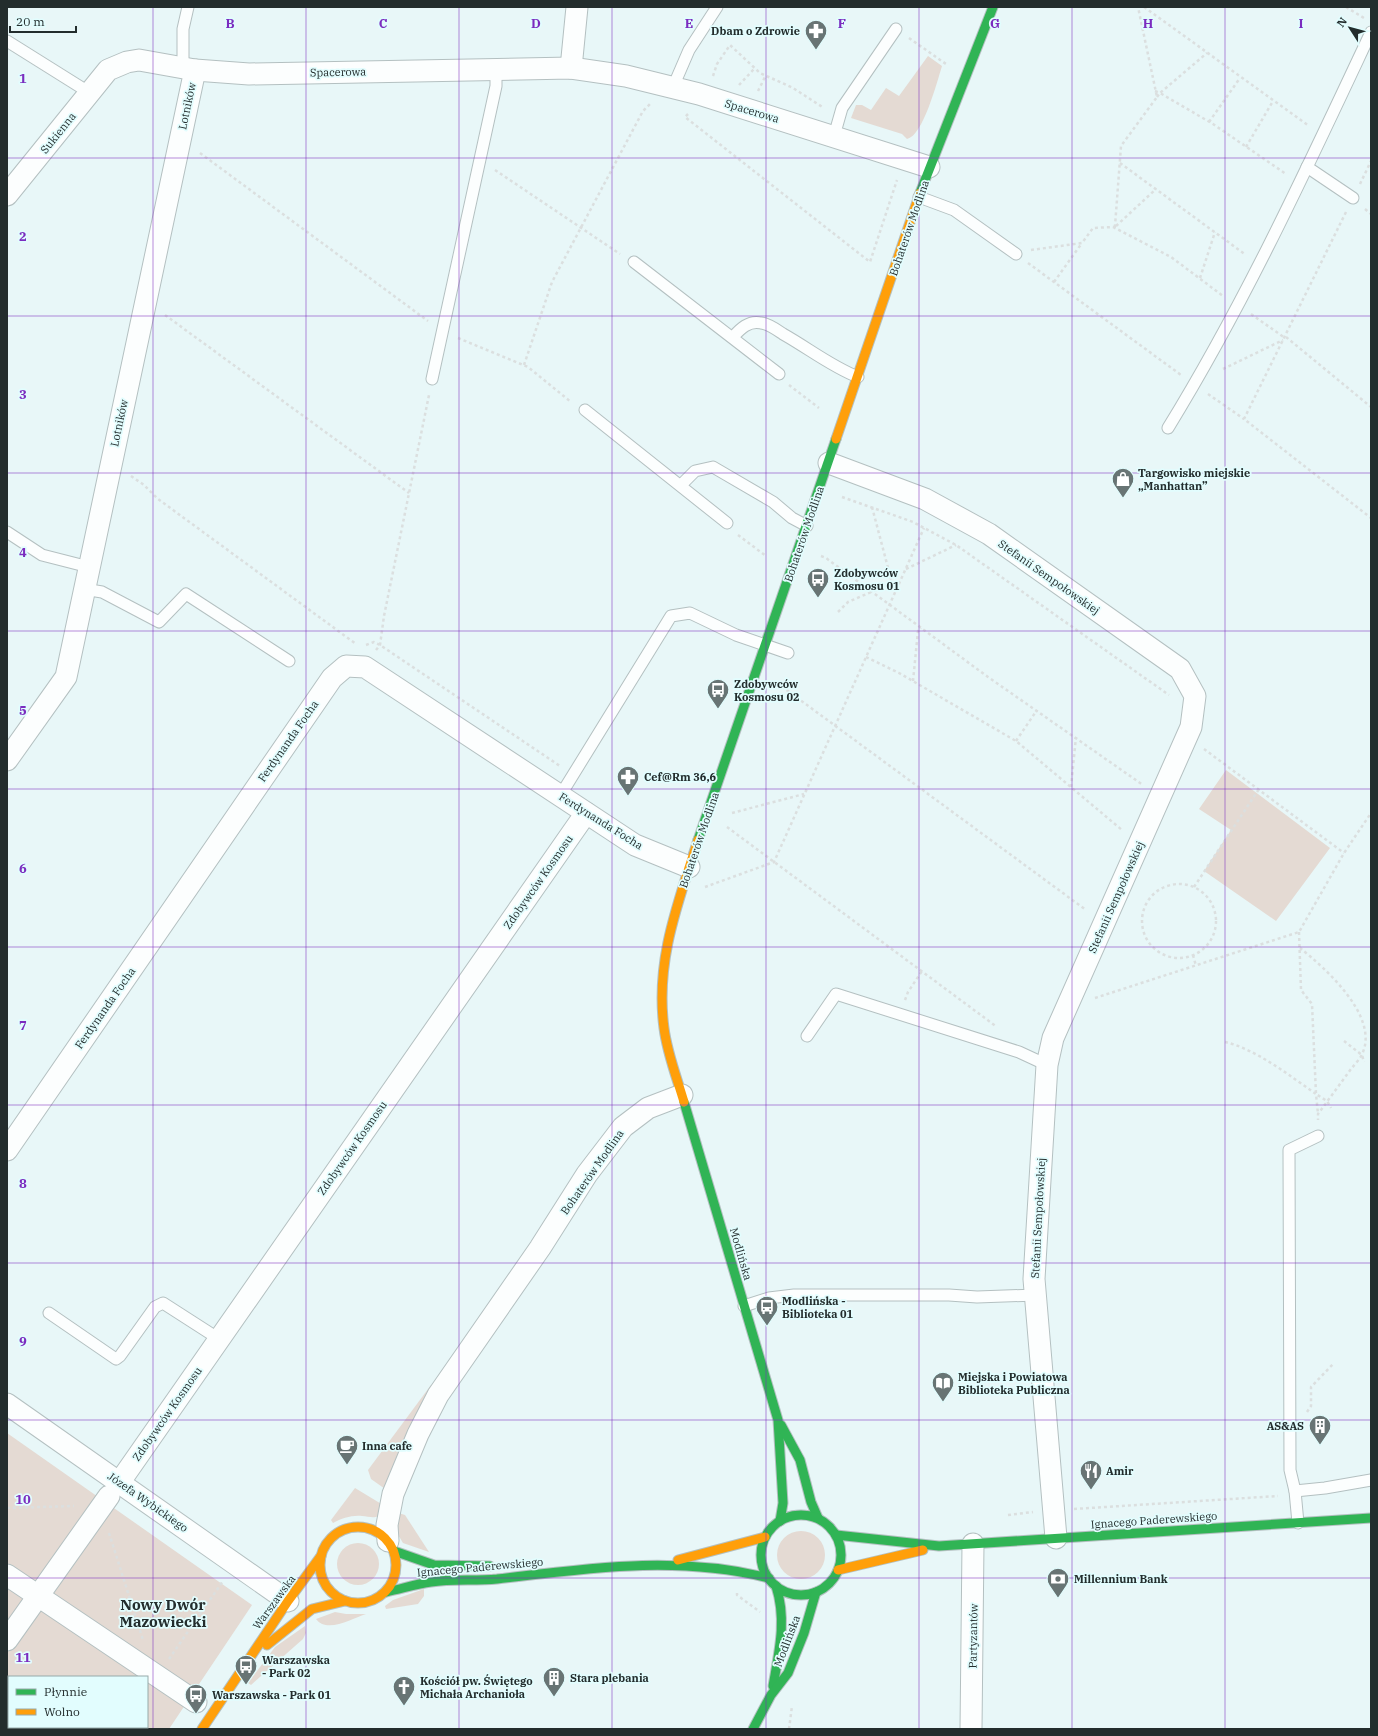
<svg xmlns="http://www.w3.org/2000/svg" width="1378" height="1736" font-family="'IBM Plex Serif',serif">
<style>
.green{fill:#e4dad3}
.lines{fill:none;stroke-linecap:round;stroke-linejoin:round}
.lane-casing{stroke:#b4c0c1;stroke-width:13}
.street-casing{stroke:#b4c0c1;stroke-width:23}
.fast-casing{stroke:#b4c0c1;stroke-width:11}
.slow-casing{stroke:#b4c0c1;stroke-width:11}
.path{stroke:#dbdfdf;stroke-width:2.5;stroke-dasharray:3 3;stroke-linecap:butt}
.lane{stroke:#fcfefe;stroke-width:11}
.street{stroke:#fcfefe;stroke-width:21}
.fast{stroke:#30b455;stroke-width:9}
.slow{stroke:#ff9f0a;stroke-width:9}
.grid{fill:none;stroke:#7b2cbf;stroke-width:1;stroke-opacity:0.55}
.labels{text-anchor:middle;stroke-width:3.5;stroke-linejoin:round;paint-order:stroke}
.poi-label{font-size:11px;font-weight:bold;fill:#232d2d;stroke:#e2fdfe;text-anchor:start}
.street-label{font-size:11px;fill:#232d2d;stroke:#e2fdfe}
.district-label{font-size:15px;font-weight:bold;fill:#232d2d;stroke:#e2fdfe}
.grid-label{font-size:13px;text-anchor:middle;font-weight:bold;fill:#7b2cbf;stroke:#e2fdfe;stroke-width:3.5;stroke-linejoin:round;paint-order:stroke}
</style>
<rect width="100%" height="100%" fill="#e8f7f8"/>
<g class="green">
<path d="M 928,56 L 942,66 C 937,82 923,136 907,139 L 902,134 L 851,118 L 856,105 L 862,105 L 871,110 L 886,88 L 899,96 Z"/>
<path d="M 1226,770 L 1330,848 L 1276,921 L 1204,871 L 1231,830 L 1199,809 Z"/>
<path d="M 431,1385 L 437,1387 L 388,1491 L 371,1479 L 368,1470 Z"/>
<path d="M 7,1433 L 252,1605 L 169,1729 L 31,1729 L 28,1727 L 147,1727 L 147,1677 L 9,1677 L 9,1714 L 7,1712 Z"/>
<path d="M 355,1488 L 383,1505 L 378,1516 C 373,1519 368,1516 362,1516 C 352,1515 342,1518 333,1523 L 331,1520 Z"/>
<path d="M 395,1512 L 405,1515 L 429,1552 L 403,1543 L 397,1533 Z"/>
<circle cx="801" cy="1555" r="24"/>
<circle cx="358" cy="1564" r="21"/>
<path d="M 424,1589 L 424,1596 L 418,1604 L 386,1609 L 385,1606 L 393,1600 Z"/>
<path d="M 335,1612 L 346,1614 L 366,1614 C 353,1618 327,1634 316,1619 Z"/>
<path d="M 305,1626 L 306,1633 L 303,1639 L 251,1685 L 248,1683 L 275,1647 Z"/>
</g>
<g class="lines">
<g class="lane-casing">
<g id="lane">
<path d="M 7,41 L 90,93"/>
<path d="M 183,67 L 183,29 L 188,7"/>
<path d="M 673,87 L 689,50 L 717,7"/>
<path d="M 834,136 L 842,108 L 896,29"/>
<path d="M 1307,167 L 1353,198"/>
<path d="M 919,197 L 954,210 L 1016,254"/>
<path d="M 634,262 L 779,374"/>
<path d="M 733,337 C 740,329 749,320 761,323 C 769,324 777,330 783,334 C 808,348 832,367 858,377"/>
<path d="M 432,379 L 496,86 L 496,69"/>
<path d="M 585,410 L 727,523"/>
<path d="M 1168,428 C 1246,301 1308,166 1371,32"/>
<path d="M 681,485 L 695,471 L 713,467 L 773,502 L 792,518 L 807,526"/>
<path d="M 7,532 L 42,555 L 89,567"/>
<path d="M 84,589 L 102,592 L 159,622 L 186,594 L 289,661"/>
<path d="M 560,796 L 671,616 L 690,613 L 736,635 L 788,653"/>
<path d="M 807,1036 L 836,994 L 1019,1052 L 1047,1065"/>
<path d="M 744,1306 L 769,1298 L 794,1295 L 949,1295 L 977,1297 L 1036,1295"/>
<path d="M 49,1313 L 116,1359 L 120,1356 L 155,1307 L 163,1303 L 219,1339"/>
<path d="M 1295,1491 L 1290,1470 L 1289,1150 L 1318,1136"/>
<path d="M 1298,1523 L 1295,1491 L 1325,1488 L 1371,1480"/>
</g>
</g>
<g class="street-casing">
<g id="street">
<path d="M 571,68 L 577,7"/>
<path d="M 7,195 L 108,70 L 127,62 L 139,60 L 195,70 L 249,74 L 571,68 L 626,76 L 699,94 L 929,167"/>
<path d="M 829,463 L 925,499 L 989,534 L 1180,669 L 1195,696 L 1191,727 L 1053,1038 L 1047,1065 L 1034,1279 L 1056,1538"/>
<path d="M 7,760 L 66,677 L 195,70"/>
<path d="M 7,1150 L 332,678 L 346,666 L 365,667 L 635,845 L 689,867"/>
<path d="M 7,1404 L 288,1601"/>
<path d="M 119,1483 L 586,813"/>
<path d="M 388,1541 L 387,1525 L 393,1494 L 418,1434 L 438,1395 L 540,1248 L 587,1174 L 623,1127 L 648,1108 L 682,1095"/>
<path d="M 7,1575 L 196,1702"/>
<path d="M 7,1640 L 109,1496"/>
<path d="M 971,1729 L 973,1544"/>
</g>
</g>
<g class="fast-casing">
<g id="fast">
<path d="M 920,193 L 993,7"/>
<path d="M 698,840 L 836,439"/>
<path d="M 684,1102 L 778,1420 L 783,1503 L 780,1521"/>
<path d="M 781,1425 L 800,1460 L 811,1502 L 818,1518"/>
<circle cx="801" cy="1555" r="40"/>
<path d="M 836,1535 L 939,1546 L 1371,1518"/>
<path d="M 394,1551 L 434,1565 L 490,1566"/>
<path d="M 386,1592 C 401,1589 416,1584 431,1582 C 452,1579 475,1581 497,1579 C 590,1568 677,1555 769,1578"/>
<path d="M 773,1686 C 779,1652 787,1620 776,1586"/>
<path d="M 753,1729 L 771,1695 L 788,1673 L 804,1633 L 816,1592"/>
</g>
</g>
<g class="slow-casing">
<g id="slow">
<path d="M 836,439 L 920,193"/>
<path d="M 684,1102 C 677,1078 667,1053 664,1028 C 655,961 678,903 698,840"/>
<circle cx="358" cy="1565" r="38"/>
<path d="M 678,1560 L 765,1537"/>
<path d="M 838,1570 L 923,1550"/>
<path d="M 267,1645 L 312,1609 L 345,1601"/>
<path d="M 202,1729 L 288,1601 L 321,1556"/>
</g>
</g>
<g class="path">
<path d="M 1144,7 L 1309,126"/>
<path d="M 1346,7 L 1364,18"/>
<path d="M 909,38 L 946,64"/>
<path d="M 713,76 L 717,64 L 730,45 L 760,73 L 793,88 L 824,108"/>
<path d="M 739,85 L 755,68"/>
<path d="M 758,91 L 766,75"/>
<path d="M 1155,91 L 1160,93 L 1207,53"/>
<path d="M 1157,97 L 1160,93 L 1213,124 L 1286,174"/>
<path d="M 688,114 L 685,117 L 870,262 L 897,180"/>
<path d="M 1209,122 L 1240,78"/>
<path d="M 1246,147 L 1273,101"/>
<path d="M 200,153 L 428,321"/>
<path d="M 1120,163 L 1246,255"/>
<path d="M 495,170 L 620,254"/>
<path d="M 1360,184 L 1371,161"/>
<path d="M 1365,209 L 1371,214"/>
<path d="M 1346,212 L 1244,419 L 1371,518"/>
<path d="M 1116,226 L 1156,189"/>
<path d="M 1114,227 L 1115,226 L 1121,146 L 1157,97 L 1138,7"/>
<path d="M 1031,250 L 1082,243 L 1093,228 L 1113,227 L 1171,257 L 1223,296"/>
<path d="M 1028,263 L 1181,375"/>
<path d="M 1200,278 L 1215,232"/>
<path d="M 1054,282 L 1082,243"/>
<path d="M 1251,314 L 1285,338"/>
<path d="M 165,315 L 409,493"/>
<path d="M 1286,337 L 1371,407"/>
<path d="M 458,338 L 528,367 L 571,402"/>
<path d="M 524,365 L 552,282 L 643,111 L 650,104"/>
<path d="M 1223,369 L 1283,340"/>
<path d="M 789,385 L 819,408"/>
<path d="M 1208,394 L 1244,419"/>
<path d="M 131,476 L 144,485 L 158,499 L 356,644"/>
<path d="M 842,497 L 913,522 L 956,545 L 1169,695"/>
<path d="M 872,507 L 892,583 L 897,587"/>
<path d="M 738,535 L 766,556"/>
<path d="M 821,556 L 826,558 L 988,677 L 1143,785"/>
<path d="M 906,569 L 956,545"/>
<path d="M 838,612 L 848,602 L 892,583"/>
<path d="M 366,645 L 374,642 L 380,645 L 560,766"/>
<path d="M 376,650 L 380,645 L 384,616 L 429,395"/>
<path d="M 866,657 L 899,673 L 1016,741 L 1122,830"/>
<path d="M 913,681 L 918,631 L 921,628"/>
<path d="M 777,683 L 1086,910"/>
<path d="M 1016,741 L 1037,710"/>
<path d="M 1204,749 L 1344,853"/>
<path d="M 1071,787 L 1076,737"/>
<path d="M 732,813 L 804,794"/>
<path d="M 727,827 L 997,1027"/>
<circle cx="1179" cy="921" r="37"/>
<path d="M 705,887 L 774,862 L 924,528"/>
<path d="M 1194,887 L 1259,789"/>
<path d="M 1299,932 L 1301,990 L 1312,1004 L 1316,1094 L 1327,1101 L 1331,1108"/>
<path d="M 1300,948 C 1325,968 1378,1015 1363,1052 C 1361,1058 1355,1064 1351,1069 C 1340,1084 1329,1099 1318,1114 L 1318,1120"/>
<path d="M 1193,955 L 1196,966"/>
<path d="M 1095,998 L 1299,932 L 1344,853 L 1371,813"/>
<path d="M 905,1000 L 908,992 L 922,971"/>
<path d="M 1344,1041 L 1362,1055 L 1364,1062"/>
<path d="M 1225,1042 C 1256,1049 1290,1076 1316,1094 L 1318,1114"/>
<path d="M 1307,1412 L 1311,1406 L 1311,1387 L 1334,1363"/>
<path d="M 7,1508 L 74,1506"/>
<path d="M 1074,1509 L 1278,1496"/>
<path d="M 1008,1515 L 1033,1512"/>
<path d="M 109,1533 L 143,1640"/>
<path d="M 737,1593 L 737,1595 L 760,1612"/>
<path d="M 169,1659 L 223,1581"/>
<path d="M 7,1684 L 9,1684"/>
<path d="M 120,1729 L 121,1727"/>
<path d="M 789,1729 L 792,1706"/>
</g>
<use href="#lane" class="lane"/>
<use href="#street" class="street"/>
<use href="#fast" class="fast"/>
<use href="#slow" class="slow"/>
</g>
<path class="grid" d="M 153,7 L 153,1729M 306,7 L 306,1729M 459,7 L 459,1729M 612,7 L 612,1729M 766,7 L 766,1729M 919,7 L 919,1729M 1072,7 L 1072,1729M 1225,7 L 1225,1729M 7,158 L 1371,158M 7,316 L 1371,316M 7,473 L 1371,473M 7,631 L 1371,631M 7,789 L 1371,789M 7,947 L 1371,947M 7,1105 L 1371,1105M 7,1263 L 1371,1263M 7,1420 L 1371,1420M 7,1578 L 1371,1578"/>
<defs>
<g id="pharmacy-pin" transform="scale(1.15)"><path d="M0 17L-7.5 6A9.5 9.5 0 1 1 7.5 6Z" fill="#687474" stroke="#e2fdfe"/><path d="M-2-6h4v4h4v4h-4v4h-4v-4h-4v-4h4Z" fill="#fff"/></g>
<g id="shop-pin" transform="scale(1.15)"><path d="M0 17L-7.5 6A9.5 9.5 0 1 1 7.5 6Z" fill="#687474" stroke="#e2fdfe"/><path d="M-5-2.5h2.3a2.7 3.5 0 0 1 5.4 0H5L5.5 6h-11ZM-1.5-2.5h3a1.5 2.3 0 0 0-3 0Z" fill="#fff"/></g>
<g id="bus-pin" transform="scale(1.15)"><path d="M0 17L-7.5 6A9.5 9.5 0 1 1 7.5 6Z" fill="#687474" stroke="#e2fdfe"/><path d="M-5-6H5V4H4V6H2V4H-2V6H-4V4H-5ZM-3.5-4V0h7V-4ZM-3.5 1.2v1.5H-2V1.2ZM2 1.2v1.5H3.5V1.2Z" fill="#fff"/></g>
<g id="library-pin" transform="scale(1.15)"><path d="M0 17L-7.5 6A9.5 9.5 0 1 1 7.5 6Z" fill="#687474" stroke="#e2fdfe"/><path d="M-6-4Q-3-5.5-.7-3.5V5Q-3 3-6 4ZM6-4Q3-5.5 .7-3.5V5Q3 3 6 4Z" fill="#fff"/></g>
<g id="building-pin" transform="scale(1.15)"><path d="M0 17L-7.5 6A9.5 9.5 0 1 1 7.5 6Z" fill="#687474" stroke="#e2fdfe"/><path d="M-4-6H4V6H1V3H-1V6H-4ZM-2.5-4.3h1.7v1.8h-1.7ZM.8-4.3h1.7v1.8H.8ZM-2.5-1h1.7V.8h-1.7ZM.8-1h1.7V.8H.8Z" fill="#fff"/></g>
<g id="cafe-pin" transform="scale(1.15)"><path d="M0 17L-7.5 6A9.5 9.5 0 1 1 7.5 6Z" fill="#687474" stroke="#e2fdfe"/><path d="M-5.5-4.5H6V0H3Q3 3.5 0 3.5H-2.5Q-5.5 3.5-5.5 0ZM3-3.2v2h1.7v-2ZM-6 4.5H4V6H-6Z" fill="#fff"/></g>
<g id="restaurant-pin" transform="scale(1.15)"><path d="M0 17L-7.5 6A9.5 9.5 0 1 1 7.5 6Z" fill="#687474" stroke="#e2fdfe"/><path d="M-5-6h1v4h1v-4h1v4h1v-4h1v5L-1.5 .5V6h-2V.5L-5-1ZM5-6V6H3V1.5H1.5Q1.5-4 5-6Z" fill="#fff"/></g>
<g id="bank-pin" transform="scale(1.15)"><path d="M0 17L-7.5 6A9.5 9.5 0 1 1 7.5 6Z" fill="#687474" stroke="#e2fdfe"/><path d="M-6-4H6V4H-6ZM0-2.3a2.3 2.3 0 1 0 0 4.6a2.3 2.3 0 1 0 0-4.6Z" fill="#fff"/></g>
<g id="church-pin" transform="scale(1.15)"><path d="M0 17L-7.5 6A9.5 9.5 0 1 1 7.5 6Z" fill="#687474" stroke="#e2fdfe"/><path d="M-1.2-6h2.4v3.5h3.3v2.4h-3.3V6h-2.4V-.1h-3.3v-2.4h3.3Z" fill="#fff"/></g>
</defs>
<g fill-rule="evenodd">
<use href="#pharmacy-pin" x="816" y="31"/>
<use href="#shop-pin" x="1123" y="479"/>
<use href="#bus-pin" x="818" y="579"/>
<use href="#bus-pin" x="718" y="690"/>
<use href="#pharmacy-pin" x="628" y="777"/>
<use href="#bus-pin" x="767" y="1307"/>
<use href="#library-pin" x="943" y="1383"/>
<use href="#building-pin" x="1320" y="1426"/>
<use href="#cafe-pin" x="347" y="1446"/>
<use href="#restaurant-pin" x="1091" y="1471"/>
<use href="#bank-pin" x="1058" y="1579"/>
<use href="#bus-pin" x="246" y="1666"/>
<use href="#building-pin" x="554" y="1678"/>
<use href="#church-pin" x="404" y="1687"/>
<use href="#bus-pin" x="196" y="1695"/>
</g>
<g class="labels">
<g class="poi-label">
<text x="800" y="35" text-anchor="end">Dbam o Zdrowie</text>
<text x="1138" y="477">Targowisko miejskie<tspan x="1138" dy="13">„Manhattan”</tspan></text>
<text x="834" y="577">Zdobywców<tspan x="834" dy="13">Kosmosu 01</tspan></text>
<text x="734" y="688">Zdobywców<tspan x="734" dy="13">Kosmosu 02</tspan></text>
<text x="644" y="781">Cef@Rm 36,6</text>
<text x="782" y="1305">Modlińska -<tspan x="782" dy="13">Biblioteka 01</tspan></text>
<text x="958" y="1381">Miejska i Powiatowa<tspan x="958" dy="13">Biblioteka Publiczna</tspan></text>
<text x="1304" y="1430" text-anchor="end">AS&amp;AS</text>
<text x="362" y="1450">Inna cafe</text>
<text x="1106" y="1475">Amir</text>
<text x="1074" y="1583">Millennium Bank</text>
<text x="262" y="1664">Warszawska<tspan x="262" dy="13">- Park 02</tspan></text>
<text x="570" y="1682">Stara plebania</text>
<text x="420" y="1685">Kościół pw. Świętego<tspan x="420" dy="13">Michała Archanioła</tspan></text>
<text x="212" y="1699">Warszawska - Park 01</text>
</g>
<g class="street-label">
<text transform="translate(338 72) rotate(-1)" y="4">Spacerowa</text>
<text transform="translate(187 106) rotate(-78)" y="4">Lotników</text>
<text transform="translate(752 111) rotate(17)" y="4">Spacerowa</text>
<text transform="translate(58 133) rotate(-51)" y="4">Sukienna</text>
<text transform="translate(909 228) rotate(-71)" y="4">Bohaterów Modlina</text>
<text transform="translate(119 423) rotate(-78)" y="4">Lotników</text>
<text transform="translate(804 534) rotate(-71)" y="4">Bohaterów Modlina</text>
<text transform="translate(1049 577) rotate(35)" y="4">Stefanii Sempołowskiej</text>
<text transform="translate(288 741) rotate(-55)" y="4">Ferdynanda Focha</text>
<text transform="translate(601 821) rotate(32)" y="4">Ferdynanda Focha</text>
<text transform="translate(699 840) rotate(-71)" y="4">Bohaterów Modlina</text>
<text transform="translate(538 882) rotate(-55)" y="4">Zdobywców Kosmosu</text>
<text transform="translate(1116 897) rotate(-66)" y="4">Stefanii Sempołowskiej</text>
<text transform="translate(105 1008) rotate(-55)" y="4">Ferdynanda Focha</text>
<text transform="translate(352 1148) rotate(-55)" y="4">Zdobywców Kosmosu</text>
<text transform="translate(592 1172) rotate(-55)" y="4">Bohaterów Modlina</text>
<text transform="translate(1038 1218) rotate(-87)" y="4">Stefanii Sempołowskiej</text>
<text transform="translate(741 1254) rotate(74)" y="4">Modlińska</text>
<text transform="translate(167 1414) rotate(-55)" y="4">Zdobywców Kosmosu</text>
<text transform="translate(148 1502) rotate(35)" y="4">Józefa Wybickiego</text>
<text transform="translate(1154 1520) rotate(-4)" y="4">Ignacego Paderewskiego</text>
<text transform="translate(480 1567) rotate(-5)" y="4">Ignacego Paderewskiego</text>
<text transform="translate(274 1602) rotate(-54)" y="4">Warszawska</text>
<text transform="translate(973 1636) rotate(-89)" y="4">Partyzantów</text>
<text transform="translate(787 1641) rotate(-69)" y="4">Modlińska</text>
</g>
<g class="district-label">
<text x="163" y="1610">Nowy Dwór<tspan x="163" dy="17">Mazowiecki</tspan></text>
</g>
</g>
<g class="grid-label">
<text x="230" y="28">B</text>
<text x="383" y="28">C</text>
<text x="536" y="28">D</text>
<text x="689" y="28">E</text>
<text x="842" y="28">F</text>
<text x="995" y="28">G</text>
<text x="1148" y="28">H</text>
<text x="1301" y="28">I</text>
<text x="23" y="83">1</text>
<text x="23" y="241">2</text>
<text x="23" y="399">3</text>
<text x="23" y="557">4</text>
<text x="23" y="715">5</text>
<text x="23" y="873">6</text>
<text x="23" y="1030">7</text>
<text x="23" y="1188">8</text>
<text x="23" y="1346">9</text>
<text x="23" y="1504">10</text>
<text x="23" y="1662">11</text>
</g>
<rect width="1378" height="1736" fill="none" stroke="#232d2d" stroke-width="16"/>
<rect x="8" y="1676" width="140" height="52" fill="#e2fdfe" stroke="#96aaaa"/>
<rect x="16" y="1689" width="20" height="6" fill="#30b455" stroke="#96aaaa"/>
<text x="44" y="1696" font-size="12" fill="#232d2d">Płynnie</text>
<rect x="16" y="1709" width="20" height="6" fill="#ff9f0a" stroke="#96aaaa"/>
<text x="44" y="1716" font-size="12" fill="#232d2d">Wolno</text>
<g transform="translate(1350 28) rotate(306)" stroke="#e2fdfe" stroke-width="3" paint-order="stroke">
<path d="M0-3L7 15L0 10L-7 15Z" fill="#232d2d"/>
<text y="-6" font-size="11" font-weight="bold" text-anchor="middle" fill="#232d2d">N</text>
</g>
<path d="M10 26v6h66v-6" fill="none" stroke="#232d2d" stroke-width="2"/>
<text x="16" y="26" font-size="12" fill="#232d2d" stroke="#e2fdfe" stroke-width="3" paint-order="stroke">20 m</text>
</svg>
